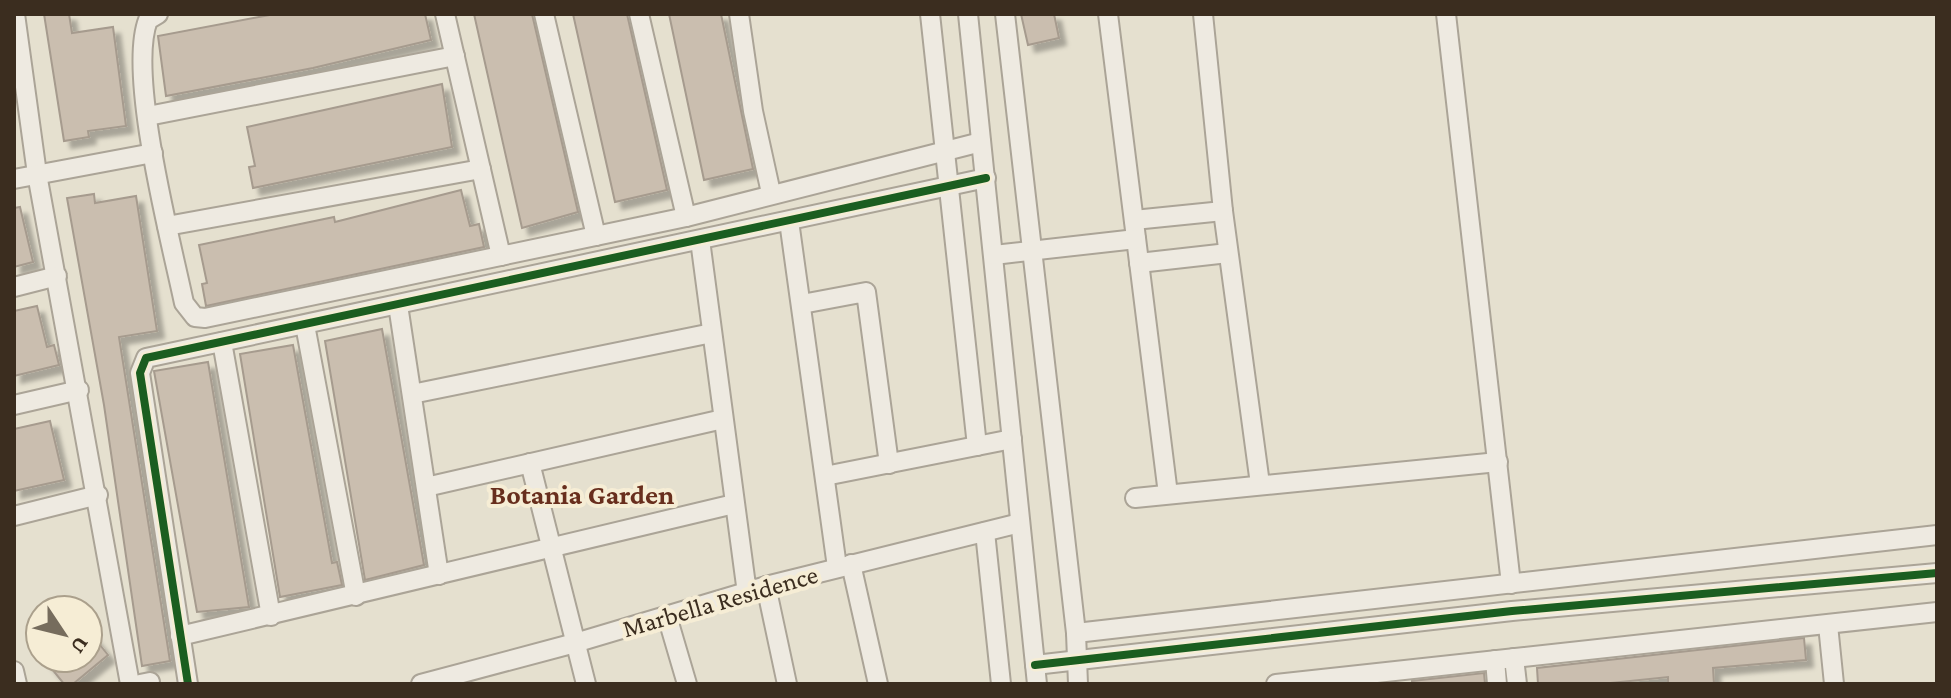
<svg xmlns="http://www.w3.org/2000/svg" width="1951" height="698" font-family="'Crimson Pro',serif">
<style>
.building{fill:#cabeaf;stroke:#a69b8e;stroke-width:2;filter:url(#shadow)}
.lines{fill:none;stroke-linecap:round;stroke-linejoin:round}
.minor-casing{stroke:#aba497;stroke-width:22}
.minor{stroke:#eeeae1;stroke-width:18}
.cycleway-casing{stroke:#f6edd5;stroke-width:13}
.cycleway{stroke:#1b5e20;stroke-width:8}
.labels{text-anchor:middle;stroke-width:8;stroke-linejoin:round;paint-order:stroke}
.street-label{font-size:26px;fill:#3b2d1f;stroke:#f6edd5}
.neighbourhood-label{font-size:28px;font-weight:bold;fill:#682e1d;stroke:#f6edd5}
</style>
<defs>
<filter id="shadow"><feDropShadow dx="7" dy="7" stdDeviation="2" flood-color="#0004"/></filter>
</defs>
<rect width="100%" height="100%" fill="#e5e0cf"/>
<g class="building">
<path d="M 44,14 L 69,14 L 72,33 L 113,27 L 126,126 L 88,131 L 89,137 L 64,141 Z"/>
<path d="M 275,14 L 425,14 L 431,40 L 313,68 L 166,96 L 158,36 Z"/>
<path d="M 474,14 L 532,14 L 578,212 L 522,228 Z"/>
<path d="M 573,14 L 627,14 L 667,190 L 615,202 Z"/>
<path d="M 669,14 L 721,14 L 753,169 L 704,180 Z"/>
<path d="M 1021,14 L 1054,14 L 1059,38 L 1028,45 Z"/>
<path d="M 442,84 L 452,147 L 253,188 L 249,167 L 255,166 L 247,127 Z"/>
<path d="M 461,190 L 470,226 L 479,224 L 484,247 L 206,306 L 202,284 L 207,283 L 199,245 L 334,217 L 335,222 Z"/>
<path d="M 94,194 L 95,203 L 136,196 L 157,331 L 119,337 L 170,661 L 142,666 L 104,405 L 67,198 Z"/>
<path d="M 20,207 L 33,262 L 14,267 L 14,208 Z"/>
<path d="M 37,306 L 47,347 L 54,345 L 59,365 L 14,376 L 14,311 Z"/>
<path d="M 382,329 L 424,565 L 365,580 L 325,341 Z"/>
<path d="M 293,345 L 332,563 L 337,562 L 342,585 L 280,597 L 240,354 Z"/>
<path d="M 208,362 L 249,607 L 197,612 L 154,371 Z"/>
<path d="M 50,421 L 64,480 L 14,491 L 14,429 Z"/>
<path d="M 88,630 L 108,655 L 73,684 L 64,684 L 43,658 L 88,658 Z"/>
<path d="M 1804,638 L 1806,660 L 1713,668 L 1714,684 L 1668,684 L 1668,677 L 1601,684 L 1538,684 L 1537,668 Z"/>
<path d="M 1484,673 L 1485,684 L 1412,684 L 1412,681 Z"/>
</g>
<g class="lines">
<g class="minor-casing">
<g id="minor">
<path d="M 15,14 L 37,174 L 130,684"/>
<path d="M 158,14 L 148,20 C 127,74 171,241 184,303 L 195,317 L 205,318 L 686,217 L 981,142"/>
<path d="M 445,14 L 501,256"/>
<path d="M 544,14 L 596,236"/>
<path d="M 639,14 L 686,217"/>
<path d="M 739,14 L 753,111 L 771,193"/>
<path d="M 930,14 L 977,446"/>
<path d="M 968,14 L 1037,684"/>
<path d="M 1005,14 L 1076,633 L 1078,684"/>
<path d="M 1108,14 L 1168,494"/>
<path d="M 1203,14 L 1223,211 L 1260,484"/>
<path d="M 1446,14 L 1511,584"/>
<path d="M 148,116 L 455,56"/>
<path d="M 14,179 L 153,153"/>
<path d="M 1134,220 L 1223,211"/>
<path d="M 789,221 L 837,567"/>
<path d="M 167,226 L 481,169"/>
<path d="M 700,240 L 747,593"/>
<path d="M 994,255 L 1136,239"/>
<path d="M 1139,263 L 1228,253"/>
<path d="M 14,287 L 57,276"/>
<path d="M 802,304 L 866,292 L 889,464"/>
<path d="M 398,305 L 439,575"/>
<path d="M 305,325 L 356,596"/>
<path d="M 222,342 L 271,616"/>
<path d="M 412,394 L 712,333"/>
<path d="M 14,405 L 79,390"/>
<path d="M 530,463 L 586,684"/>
<path d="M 825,476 L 1012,439"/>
<path d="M 426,487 L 723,419"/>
<path d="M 1135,498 L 1498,462"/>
<path d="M 14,516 L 98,495"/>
<path d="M 985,532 L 1001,684"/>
<path d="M 851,564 L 878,684"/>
<path d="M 766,586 L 787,684"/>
<path d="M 667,616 L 687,684"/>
<path d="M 1828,625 L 1834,684"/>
<path d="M 1076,633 L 1937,535"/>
<path d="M 180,636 L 734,504"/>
<path d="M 1514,658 L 1517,684"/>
<path d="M 1495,660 L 1497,684"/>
<path d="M 1035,665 L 1512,611 L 1937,573"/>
<path d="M 14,671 L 17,684"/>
<path d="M 140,684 L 150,682"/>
<path d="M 188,684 L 140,373 L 146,358 L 986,178"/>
<path d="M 421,684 L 575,643 L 766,586 L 1020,523"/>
<path d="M 1276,684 L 1937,612"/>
</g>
</g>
<use href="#minor" class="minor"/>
<g class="cycleway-casing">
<g id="cycleway">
<path d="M 1035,665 L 1512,611 L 1937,573"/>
<path d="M 188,684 L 140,373 L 146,358 L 986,178"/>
</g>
</g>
<use href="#cycleway" class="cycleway"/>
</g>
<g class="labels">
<g class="street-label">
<text transform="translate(720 601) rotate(-16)" y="9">Marbella Residence</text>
</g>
<g class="neighbourhood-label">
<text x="582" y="504">Botania Garden</text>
</g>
</g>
<rect width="1951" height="698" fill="none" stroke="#3b2d1f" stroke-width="32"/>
<g transform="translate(64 634) rotate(125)"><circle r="38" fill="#f6edd5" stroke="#aba08c" stroke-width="2"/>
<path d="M0-6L14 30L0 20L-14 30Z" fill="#766c5d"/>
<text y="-12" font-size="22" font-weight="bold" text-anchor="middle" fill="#3b2d1f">U</text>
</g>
</svg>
